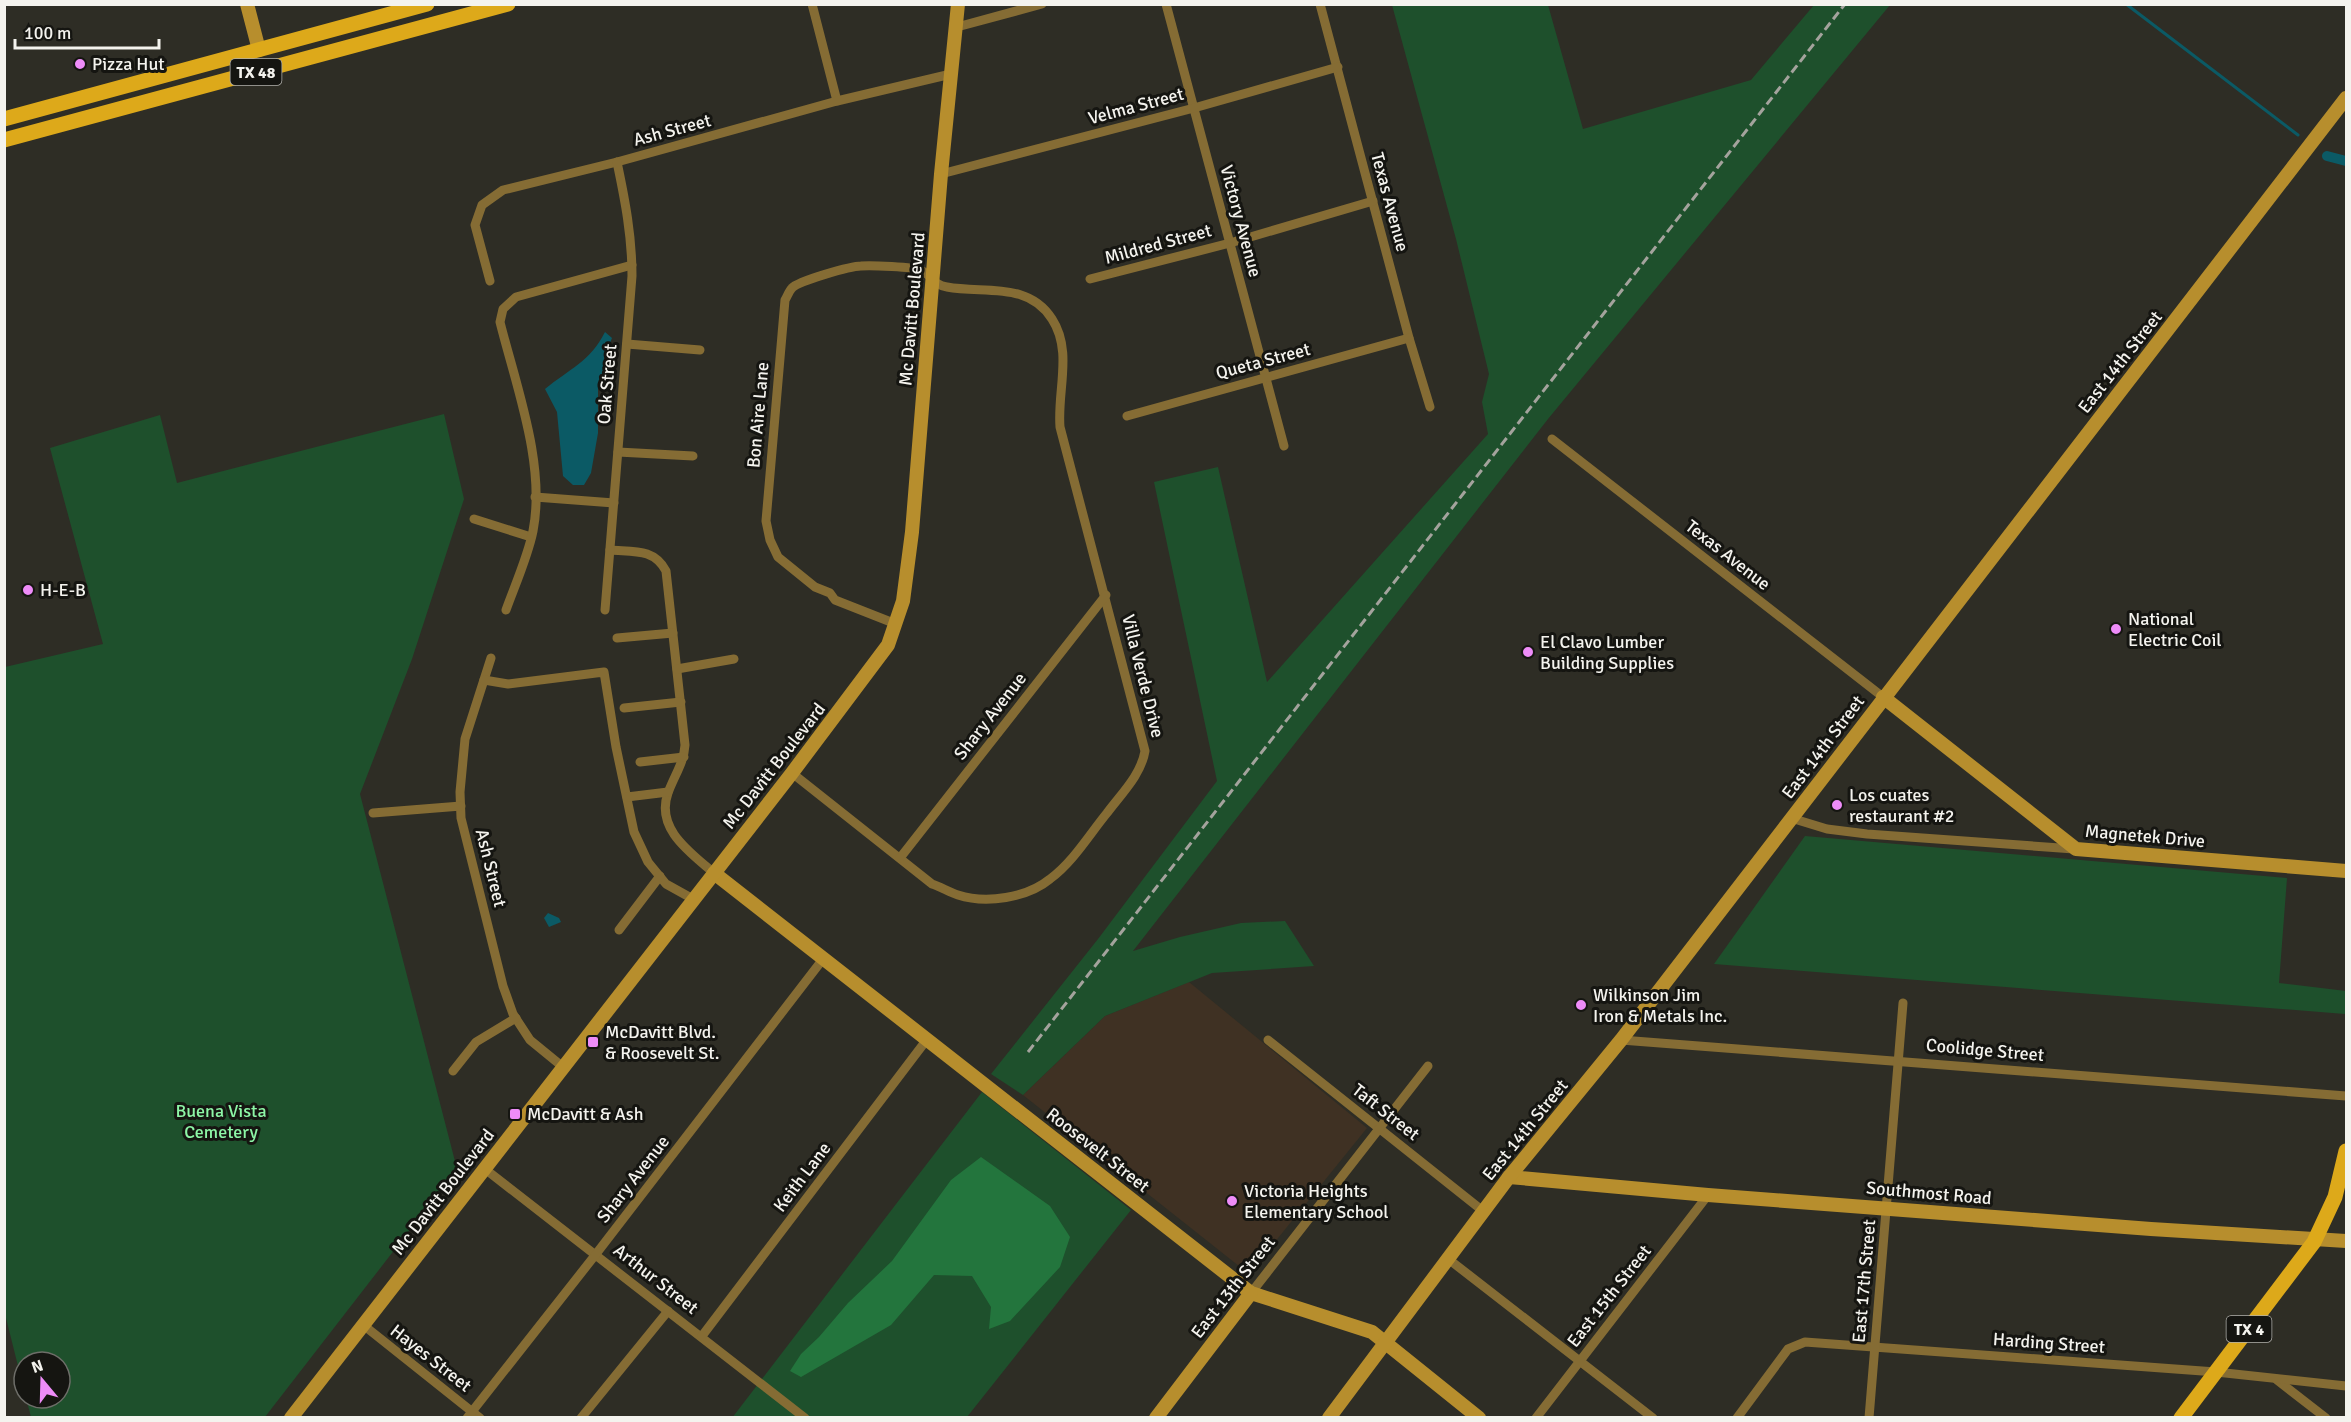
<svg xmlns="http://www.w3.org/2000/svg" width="2351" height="1422" font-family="Signika,sans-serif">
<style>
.education{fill:#3f3123}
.green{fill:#1e502c}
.forest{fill:#23753d}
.water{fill:#0b5a65}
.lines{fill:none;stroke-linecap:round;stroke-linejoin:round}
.stream{stroke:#0b5a65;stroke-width:3}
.canal{stroke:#0b5a65;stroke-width:10}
.street{stroke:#856c34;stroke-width:9}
.secondary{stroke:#b78e2d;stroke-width:14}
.primary{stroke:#dda91a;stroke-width:15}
.rail{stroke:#a4a39d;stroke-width:3;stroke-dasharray:9 4.5;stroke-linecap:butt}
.poi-dot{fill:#ee8cf8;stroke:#151511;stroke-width:2}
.labels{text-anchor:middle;stroke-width:6;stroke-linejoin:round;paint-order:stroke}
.shield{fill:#151511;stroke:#b1b0ac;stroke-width:1.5}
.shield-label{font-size:16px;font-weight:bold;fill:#f4f3ee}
.poi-label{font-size:18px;fill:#f4f3ee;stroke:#151511;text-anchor:start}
.street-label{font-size:18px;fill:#f4f3ee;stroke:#151511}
.park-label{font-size:18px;fill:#8df6a6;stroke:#151511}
</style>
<rect width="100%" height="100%" fill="#2e2d25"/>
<path class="education" d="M 1189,982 L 1367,1128 L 1249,1274 L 1023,1095 L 1105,1016 Z"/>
<g class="green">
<path d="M 1392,5 L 1548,5 L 1583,129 L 1751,80 L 1814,5 L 1890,5 L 1548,419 L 1133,951 L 1180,937 L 1241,923 L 1285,921 L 1314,966 L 1212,973 L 1105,1016 L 1023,1095 L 991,1074 L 1098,939 L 1217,781 L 1154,482 L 1218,467 L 1267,682 L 1488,434 L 1482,402 L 1489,374 L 1456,239 Z"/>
<path d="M 444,414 L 464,499 L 412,659 L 360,794 L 457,1169 L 265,1417 L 31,1417 L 26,1398 L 60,1398 L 60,1362 L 24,1362 L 24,1390 L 5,1314 L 5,667 L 103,644 L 50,448 L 160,415 L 177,483 Z"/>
<path d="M 1805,836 L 2287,878 L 2279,983 L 2346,991 L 2345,1014 L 1714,964 Z"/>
<path d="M 982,1092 L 1131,1210 L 967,1417 L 732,1418 Z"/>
</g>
<path class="forest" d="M 981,1157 L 1050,1206 L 1070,1237 L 1060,1267 L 1010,1321 L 989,1329 L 991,1307 L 972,1276 L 934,1275 L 891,1325 L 801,1377 L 790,1371 L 801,1354 L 819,1337 L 848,1303 L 892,1261 L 951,1180 Z"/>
<g class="water">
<path d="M 605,332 L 612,338 L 604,358 L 604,373 L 598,389 L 598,433 L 591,473 L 584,485 L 573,485 L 563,476 L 557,412 L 545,389 C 569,369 590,362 605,332 Z"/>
<path d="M 548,913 L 559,918 L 561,922 L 549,927 L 544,918 Z"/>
</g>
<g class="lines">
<path class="stream" d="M 2126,4 L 2298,135"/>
<path class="canal" d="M 2327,156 L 2346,161"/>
<g class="street">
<path d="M 812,4 L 837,101"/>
<path d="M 1166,4 L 1284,446"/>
<path d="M 1320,4 L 1409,338 L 1430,407"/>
<path d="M 957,27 L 1042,4"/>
<path d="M 941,174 L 1194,108 L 1338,67"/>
<path d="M 1090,279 L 1230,243 L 1373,201"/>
<path d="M 490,281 L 475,225 L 482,205 L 503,190 L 617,162 L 837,101 L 951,74"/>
<path d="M 627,344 L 700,350"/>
<path d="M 1127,416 L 1409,338"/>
<path d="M 1552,439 L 1883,697"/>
<path d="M 618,452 L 693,456"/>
<path d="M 535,497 L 614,503"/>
<path d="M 474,519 L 531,537"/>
<path d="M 610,550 C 633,552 654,548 666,571 L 685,745 C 684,763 674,776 668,793 C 655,829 691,853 714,873"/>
<path d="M 506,610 C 515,585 528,556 533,531 C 546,465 516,386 500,322 L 503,309 L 516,297 L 632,265"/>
<path d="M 605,610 L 632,276 C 632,236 625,200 617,162"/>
<path d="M 617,638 L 673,633"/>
<path d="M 491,658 L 465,739 L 460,792 L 461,818 L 503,986 L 513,1014 L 530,1040 L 563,1067"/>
<path d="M 677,669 L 734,659"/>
<path d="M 484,680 L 508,684 L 604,672 L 616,747 L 634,832 L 648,862 L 666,884 L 693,899"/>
<path d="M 624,708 L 681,702"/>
<path d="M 640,762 L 684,757"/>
<path d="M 792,773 L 932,884 C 941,887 949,892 958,895 C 986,904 1027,898 1050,879 C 1073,862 1089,835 1107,813 C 1121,794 1141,775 1145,751 L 1060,427 C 1057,391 1073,351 1052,319 C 1028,281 984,294 947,287 C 933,285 931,275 921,270 C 914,267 870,265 861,266 C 851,266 798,281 792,288 C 789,291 787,297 785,300 L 766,521 L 770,540 L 778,557 L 815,587 L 830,593 L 835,600 L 896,624"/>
<path d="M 627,797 L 668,792"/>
<path d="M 373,813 L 461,806"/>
<path d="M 1791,818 L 1827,829 L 1867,834 L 2074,849"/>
<path d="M 900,858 L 1106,595"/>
<path d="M 619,930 L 660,876"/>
<path d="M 1268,1040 L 1483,1211"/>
<path d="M 1621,1040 L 2346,1096"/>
<path d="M 453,1071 L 476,1042 L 516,1018"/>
<path d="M 485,1169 L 805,1418"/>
<path d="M 1447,1258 L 1653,1418"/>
<path d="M 1251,1293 L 1428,1066"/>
<path d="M 362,1324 L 480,1418"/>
<path d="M 702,1336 L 928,1038"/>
<path d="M 2277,1380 L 2326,1418"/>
<path d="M 467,1418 L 596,1254 L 823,959"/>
<path d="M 581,1418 L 668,1311"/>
<path d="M 1536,1418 L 1708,1195"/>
<path d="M 1737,1418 L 1788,1349 L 1805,1342 L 2216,1372 L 2346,1386"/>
<path d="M 1869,1418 L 1903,1003"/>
</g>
<g class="secondary">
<path d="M 247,4 L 259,50"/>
<path d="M 1883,697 L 2076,849 L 2346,871"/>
<path d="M 714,873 L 1251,1293 L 1372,1332 L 1479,1418"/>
<path d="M 1509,1177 L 1708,1195 L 2151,1229 L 2346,1241"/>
<path d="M 291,1418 L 792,773 L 888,645 L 903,601 L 912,532 L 941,174 L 958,4"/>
<path d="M 1156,1418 L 1251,1293"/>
<path d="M 1329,1418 L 1509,1177 L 1621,1040 L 2346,98"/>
</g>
<g class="primary">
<path d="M 4,119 L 427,4"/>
<path d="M 4,140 L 508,4"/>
<path d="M 2181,1418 L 2314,1242 L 2335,1197 L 2346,1151"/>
</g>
<path class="rail" d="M 1028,1052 L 1845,4"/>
</g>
<g class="poi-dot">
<circle cx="80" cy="64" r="6"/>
<circle cx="28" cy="590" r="6"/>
<circle cx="2116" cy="629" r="6"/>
<circle cx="1528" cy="652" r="6"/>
<circle cx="1837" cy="805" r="6"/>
<circle cx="1581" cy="1005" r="6"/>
<rect x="587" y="1036" width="12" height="12" rx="3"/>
<rect x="509" y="1108" width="12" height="12" rx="3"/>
<circle cx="1232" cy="1201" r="6"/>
</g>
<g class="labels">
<g class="shield">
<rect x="230.5" y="59" width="51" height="26" rx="4.5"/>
<rect x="2226.5" y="1316" width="45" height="26" rx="4.5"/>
</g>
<g class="shield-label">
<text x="256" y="78">TX 48</text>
<text x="2249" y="1335">TX 4</text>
</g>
<g class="poi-label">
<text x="92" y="70">Pizza Hut</text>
<text x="40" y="596">H-E-B</text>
<text x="2128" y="625">National<tspan x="2128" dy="21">Electric Coil</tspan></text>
<text x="1540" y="648">El Clavo Lumber<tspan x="1540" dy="21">Building Supplies</tspan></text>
<text x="1849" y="801">Los cuates<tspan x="1849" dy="21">restaurant #2</tspan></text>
<text x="1593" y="1001">Wilkinson Jim<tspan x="1593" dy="21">Iron &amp; Metals Inc.</tspan></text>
<text x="605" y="1038">McDavitt Blvd.<tspan x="605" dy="21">&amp; Roosevelt St.</tspan></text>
<text x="527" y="1120">McDavitt &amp; Ash</text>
<text x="1244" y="1197">Victoria Heights<tspan x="1244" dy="21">Elementary School</tspan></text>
</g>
<g class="street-label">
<text transform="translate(1136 106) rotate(-15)" y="6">Velma Street</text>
<text transform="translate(672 130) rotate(-15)" y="6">Ash Street</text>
<text transform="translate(1390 202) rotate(75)" y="6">Texas Avenue</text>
<text transform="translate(1241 221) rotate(75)" y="6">Victory Avenue</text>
<text transform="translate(1158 244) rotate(-15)" y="6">Mildred Street</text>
<text transform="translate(912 309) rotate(-85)" y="6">Mc Davitt Boulevard</text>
<text transform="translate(1263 361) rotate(-15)" y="6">Queta Street</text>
<text transform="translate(2120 362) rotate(-52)" y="6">East 14th Street</text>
<text transform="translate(607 384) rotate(-85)" y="6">Oak Street</text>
<text transform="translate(758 415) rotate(-85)" y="6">Bon Aire Lane</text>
<text transform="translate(1728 555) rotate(38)" y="6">Texas Avenue</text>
<text transform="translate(1143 676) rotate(76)" y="6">Villa Verde Drive</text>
<text transform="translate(990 716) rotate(-52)" y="6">Shary Avenue</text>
<text transform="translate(1823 747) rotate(-53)" y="6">East 14th Street</text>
<text transform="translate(774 766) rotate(-52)" y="6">Mc Davitt Boulevard</text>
<text transform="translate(2145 836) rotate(5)" y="6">Magnetek Drive</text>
<text transform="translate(491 868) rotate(76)" y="6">Ash Street</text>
<text transform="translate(1985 1050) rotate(5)" y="6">Coolidge Street</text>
<text transform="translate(1386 1112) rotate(38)" y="6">Taft Street</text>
<text transform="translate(1525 1130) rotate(-51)" y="6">East 14th Street</text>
<text transform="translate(1098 1150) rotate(38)" y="6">Roosevelt Street</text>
<text transform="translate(802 1177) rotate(-53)" y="6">Keith Lane</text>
<text transform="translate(633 1179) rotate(-52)" y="6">Shary Avenue</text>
<text transform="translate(443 1192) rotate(-52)" y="6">Mc Davitt Boulevard</text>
<text transform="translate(1929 1193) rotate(5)" y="6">Southmost Road</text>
<text transform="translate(656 1279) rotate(38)" y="6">Arthur Street</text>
<text transform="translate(1864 1281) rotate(-85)" y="6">East 17th Street</text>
<text transform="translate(1233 1287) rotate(-52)" y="6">East 13th Street</text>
<text transform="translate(1609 1296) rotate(-52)" y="6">East 15th Street</text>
<text transform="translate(2049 1343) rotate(4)" y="6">Harding Street</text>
<text transform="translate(431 1358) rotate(38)" y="6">Hayes Street</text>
</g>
<g class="park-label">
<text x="221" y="1117">Buena Vista<tspan x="221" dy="21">Cemetery</tspan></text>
</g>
</g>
<rect width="2351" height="1422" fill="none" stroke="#f4f3ee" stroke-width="12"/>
<g transform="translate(42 1380) rotate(341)"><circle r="28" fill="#151511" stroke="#6e6e69" stroke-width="1.5"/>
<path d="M0-4.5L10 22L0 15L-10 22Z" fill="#ee8cf8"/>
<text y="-9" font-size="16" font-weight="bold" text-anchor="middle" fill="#f4f3ee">N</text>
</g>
<path d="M15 39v9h144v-9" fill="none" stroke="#f4f3ee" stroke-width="3"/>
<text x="24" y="39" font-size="18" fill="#f4f3ee" stroke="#151511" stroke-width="4.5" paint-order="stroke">100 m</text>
</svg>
